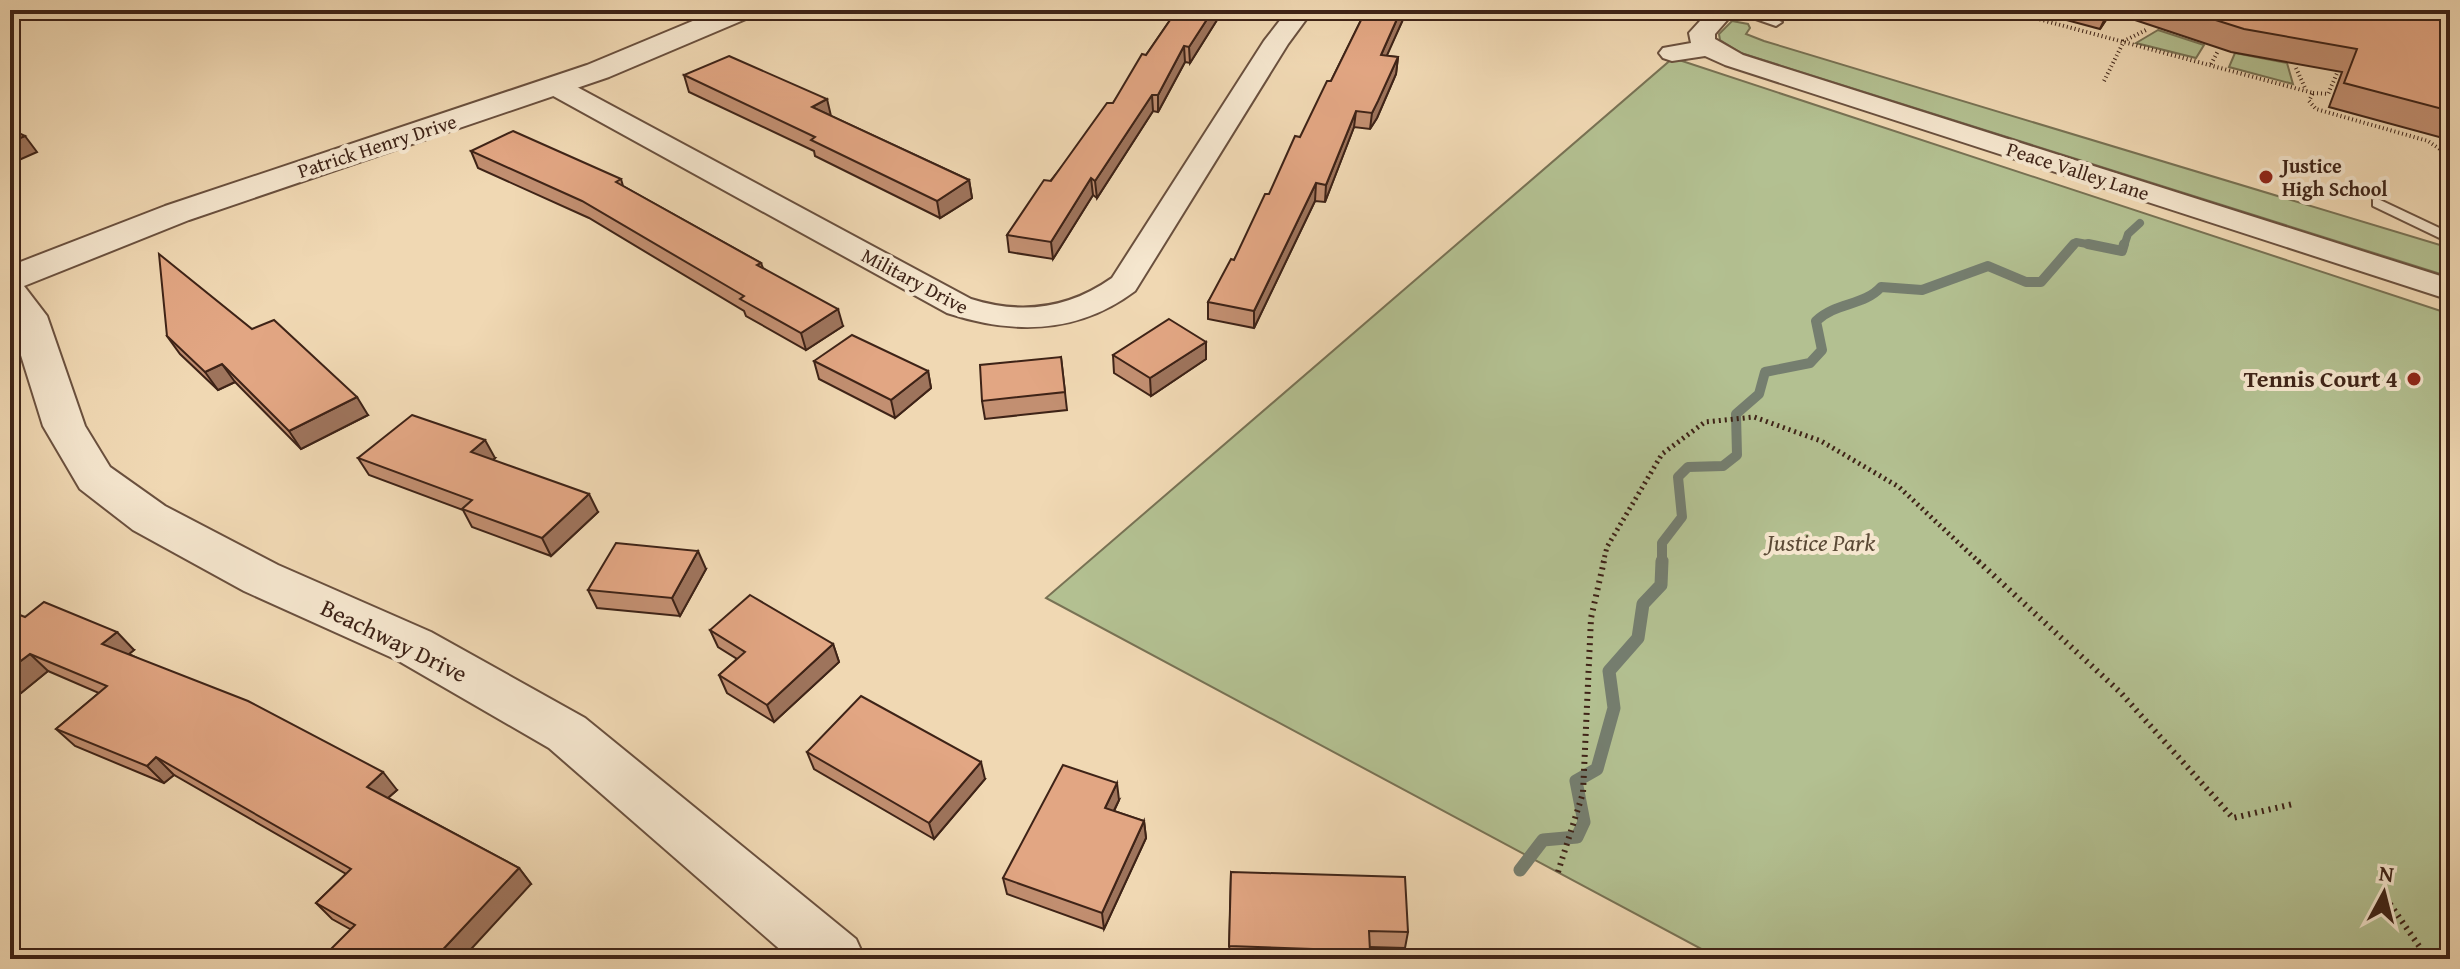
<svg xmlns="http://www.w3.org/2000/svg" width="2460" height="969" font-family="'Gentium Book Plus',serif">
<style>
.green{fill:#b3c091;stroke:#787254;stroke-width:2}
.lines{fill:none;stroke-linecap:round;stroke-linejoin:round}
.stream-far2{stroke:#757e6f;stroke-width:8}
.stream-far1{stroke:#757e6f;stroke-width:10}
.stream{stroke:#757e6f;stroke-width:13}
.service-casing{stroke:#6a503e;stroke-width:4}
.minor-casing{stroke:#6a503e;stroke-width:4}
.tertiary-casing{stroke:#6a503e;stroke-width:4}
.path-far2{stroke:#3e2317;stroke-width:4;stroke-dasharray:1 3;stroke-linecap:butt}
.path-far1{stroke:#3e2317;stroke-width:5;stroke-dasharray:2 4;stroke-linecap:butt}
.path{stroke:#3e2317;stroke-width:6;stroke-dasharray:2 5;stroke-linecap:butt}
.service{fill:#f5e6ce;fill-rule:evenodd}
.minor{fill:#f5e6ce;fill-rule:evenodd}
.tertiary{fill:#f5e6ce;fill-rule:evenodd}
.wall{fill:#c28f71;stroke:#3e2317;stroke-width:2}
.shaded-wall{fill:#9e745c;stroke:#3e2317;stroke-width:2}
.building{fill:#e2a683;stroke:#3e2317;stroke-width:2}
.poi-dot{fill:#8f2418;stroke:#f5e6ce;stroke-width:3}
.labels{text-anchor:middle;stroke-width:8;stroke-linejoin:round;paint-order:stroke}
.far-street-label{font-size:20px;fill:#3e2317;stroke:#f5e6ce}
.far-poi-label{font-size:20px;font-weight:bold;fill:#3e2317;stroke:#f5e6ce;text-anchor:start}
.poi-label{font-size:24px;font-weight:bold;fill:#3e2317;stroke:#f5e6ce;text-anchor:end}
.park-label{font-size:24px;font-style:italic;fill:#5b4a36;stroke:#f5e6ce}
.street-label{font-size:24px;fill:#3e2317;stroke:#f5e6ce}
</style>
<rect width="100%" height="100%" fill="#f0d8b3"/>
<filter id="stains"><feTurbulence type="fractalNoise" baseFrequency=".0025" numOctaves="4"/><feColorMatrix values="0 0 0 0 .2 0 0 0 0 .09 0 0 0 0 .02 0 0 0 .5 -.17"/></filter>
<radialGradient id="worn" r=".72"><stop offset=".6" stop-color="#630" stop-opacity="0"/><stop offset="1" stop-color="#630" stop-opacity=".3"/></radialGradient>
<g class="green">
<path d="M 1732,21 L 1748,24 L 1750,28 L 1746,34 L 1764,41 L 2450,248 L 2450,277 L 1741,53 L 1720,40 L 1719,34 Z"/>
<path d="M 2158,30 L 2204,45 L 2196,58 L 2136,43 Z"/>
<path d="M 2235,53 L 2287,63 L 2293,84 L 2229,67 Z"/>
<path d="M 1673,58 L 2450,314 L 2450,959 L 1720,959 L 1046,598 Z"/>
</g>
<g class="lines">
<g class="stream-far2">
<path d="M 2073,246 L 2076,242 L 2098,246"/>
<path d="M 2124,246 L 2128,234 L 2140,223"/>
</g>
<g class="stream-far1">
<path d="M 2088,244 L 2122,251 L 2124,244"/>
<path d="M 1662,563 L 1662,543 L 1682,517 L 1678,477 L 1688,467 L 1723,466 L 1737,455 L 1736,414 L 1759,394 L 1765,372 L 1810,363 L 1822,350 L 1816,321 C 1836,302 1864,306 1881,287 L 1922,290 L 1988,266 L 2026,282 L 2041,282 L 2074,244"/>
</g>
<path class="stream" d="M 1520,870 L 1543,840 L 1577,837 L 1584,822 L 1576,781 L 1597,769 L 1614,708 L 1609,671 L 1638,638 L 1643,604 L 1661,585 L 1662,561"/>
<g class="service-casing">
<g id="service">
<path d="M 1730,10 L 1748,10 L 1782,22 L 1776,26 Z"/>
<path d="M 2378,199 L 2450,233 L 2450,243 L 2373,206 L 2373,200 Z"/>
</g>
</g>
<g class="minor-casing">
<g id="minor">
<path d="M 1288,10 L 1313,10 L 1288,44 L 1135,291 C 1078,334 1014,335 947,313 L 546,92 L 542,86 L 546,80 L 564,80 L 971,299 C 1022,315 1068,309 1112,278 L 1264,41 Z"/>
<path d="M 1710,10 L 1736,10 L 1715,34 L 1715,39 L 1743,55 L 2450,279 L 2450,300 L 1725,65 L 1705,56 L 1672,61 L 1663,58 L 1659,53 L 1663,48 L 1691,43 L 1689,33 Z"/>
</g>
</g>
<g class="tertiary-casing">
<path id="tertiary" d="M 719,10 L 757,10 L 753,16 L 609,77 L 189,220 L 24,286 L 47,316 L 85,426 L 110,467 L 165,506 L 278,565 L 431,632 L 585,718 L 856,939 L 865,959 L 791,959 L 549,748 L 397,660 L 244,591 L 133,530 L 80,489 L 43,426 L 10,320 L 10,266 L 165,206 L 587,65 Z"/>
</g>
<g class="path-far2">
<path d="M 2005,10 L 2313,93 L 2309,101 L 2316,109 L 2428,141 L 2447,154 L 2442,204 L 2449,210"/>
<path d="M 2211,64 L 2218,51"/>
<path d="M 2296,68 L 2306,90"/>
<path d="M 2104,81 L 2124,41 L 2148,29"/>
<path d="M 2313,93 L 2328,94 L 2338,71"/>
</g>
<path class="path-far1" d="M 1603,563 L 1607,547 L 1662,454 L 1705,422 L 1754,417 L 1821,441 L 1899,487 L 1980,563"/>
<g class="path">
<path d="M 1978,561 L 2120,692 L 2233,818 L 2293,804"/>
<path d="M 1558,872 L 1583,793 L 1591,618 L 1604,561"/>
<path d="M 2390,904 L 2428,959"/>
</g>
<use href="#service" class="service"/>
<use href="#minor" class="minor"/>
<use href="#tertiary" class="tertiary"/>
</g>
<g class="wall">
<path d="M 1177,10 L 1226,10 L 1225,12 L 1222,12 L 1190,63 L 1185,62 L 1158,112 L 1153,111 L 1097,198 L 1093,195 L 1053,259 L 1009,252 L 1007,235 L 1113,103 Z"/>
<path d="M 1366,10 L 1405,10 L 1405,15 L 1386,56 L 1398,57 L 1396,74 L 1377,118 L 1370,129 L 1354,127 L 1325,202 L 1315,201 L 1254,328 L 1208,319 L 1208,302 L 1234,260 L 1331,81 Z"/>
<path d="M 2029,10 L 2450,10 L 2450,140 L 2329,107 L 2342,72 L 2231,52 L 2111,12 L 2100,29 Z"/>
<path d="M 684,75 L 831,116 L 969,180 L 972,198 L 940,218 L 815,156 L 814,151 L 689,92 Z"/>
<path d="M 471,151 L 621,179 L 623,186 L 761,263 L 763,268 L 843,326 L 806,350 L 746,316 L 744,311 L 589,218 L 478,168 Z"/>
<path d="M 252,329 L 368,415 L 301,449 L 235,382 L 218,390 L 180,354 L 167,336 Z"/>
<path d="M 1206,342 L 1206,359 L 1151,396 L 1114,373 L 1113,355 Z"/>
<path d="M 1061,357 L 1067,410 L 985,419 L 982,401 Z"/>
<path d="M 814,361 L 928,371 L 931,388 L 895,418 L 819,379 Z"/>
<path d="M 358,458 L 495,458 L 493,460 L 598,512 L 551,556 L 472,527 L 463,510 L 369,475 Z"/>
<path d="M 706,569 L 680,616 L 597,608 L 588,590 Z"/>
<path d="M 25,617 L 134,650 L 129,654 L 397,790 L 388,798 L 519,868 L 531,884 L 350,929 L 332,919 L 316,903 L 346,874 L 174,775 L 164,783 L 75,746 L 56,729 L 99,693 L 48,671 L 10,702 Z"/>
<path d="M 710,630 L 833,644 L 839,662 L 774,722 L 727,693 L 719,675 L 737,659 L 718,647 Z"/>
<path d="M 807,752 L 985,779 L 934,839 L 814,769 Z"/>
<path d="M 1119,800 L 1114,811 L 1144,821 L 1146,838 L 1104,929 L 1007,894 L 1003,878 Z"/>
<path d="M 1231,872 L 1408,932 L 1405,948 L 1370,947 L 1368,959 L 1229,959 Z"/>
</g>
<g class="shaded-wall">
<path d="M 1213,10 L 1222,10 L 1222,12 L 1190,63 L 1189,47 Z"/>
<path d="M 1401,10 L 1405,10 L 1405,15 L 1380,71 L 1381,55 Z"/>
<path d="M 2109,10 L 2113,10 L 2100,29 Z"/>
<path d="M 1184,46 L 1185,62 L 1158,112 L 1158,95 Z"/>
<path d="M 1398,57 L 1396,74 L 1377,118 L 1370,129 L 1372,113 Z"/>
<path d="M 1152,95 L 1153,111 L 1097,198 L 1095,181 Z"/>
<path d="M 827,99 L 831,116 L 812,107 Z"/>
<path d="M 1356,111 L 1354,127 L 1325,202 L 1326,185 Z"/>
<path d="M 25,136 L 37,152 L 10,164 L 10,142 Z"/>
<path d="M 1091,178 L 1093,195 L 1053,259 L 1051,242 Z"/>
<path d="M 969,180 L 972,198 L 940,218 L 937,201 Z"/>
<path d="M 1316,183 L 1315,201 L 1254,328 L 1254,311 Z"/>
<path d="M 838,309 L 843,326 L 806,350 L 801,333 Z"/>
<path d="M 1206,342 L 1206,359 L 1151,396 L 1150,378 Z"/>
<path d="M 222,364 L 235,382 L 218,390 L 205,372 Z"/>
<path d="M 928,371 L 931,388 L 895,418 L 891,400 Z"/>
<path d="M 357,397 L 368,415 L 301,449 L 289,431 Z"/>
<path d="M 485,440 L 495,458 L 481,470 L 471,452 Z"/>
<path d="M 589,494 L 598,512 L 551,556 L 542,538 Z"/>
<path d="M 698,551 L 706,569 L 680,616 L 672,598 Z"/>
<path d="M 117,632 L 134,650 L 119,662 L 102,644 Z"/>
<path d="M 833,644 L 839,662 L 774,722 L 767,705 Z"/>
<path d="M 30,654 L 48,671 L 10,702 L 10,669 Z"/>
<path d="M 156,757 L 174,775 L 164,783 L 147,766 Z"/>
<path d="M 981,762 L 985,779 L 934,839 L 929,823 Z"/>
<path d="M 383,772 L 397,790 L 381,804 L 367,787 Z"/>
<path d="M 1117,783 L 1119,800 L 1107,825 L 1105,808 Z"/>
<path d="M 1144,821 L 1146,838 L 1104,929 L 1102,913 Z"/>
<path d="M 519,868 L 531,884 L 462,959 L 434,959 Z"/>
</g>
<g class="building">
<path d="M 1177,10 L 1213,10 L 1189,47 L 1184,46 L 1158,95 L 1152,95 L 1095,181 L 1091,178 L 1051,242 L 1007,235 L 1044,180 L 1051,181 L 1107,103 L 1113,103 L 1142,54 L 1146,55 Z"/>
<path d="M 1366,10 L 1401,10 L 1381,55 L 1398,57 L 1378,101 L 1372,113 L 1356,111 L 1326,185 L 1316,183 L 1254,311 L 1208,302 L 1231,259 L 1234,260 L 1265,194 L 1269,194 L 1295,136 L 1300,137 L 1327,81 L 1331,81 Z"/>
<path d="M 2184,10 L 2450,10 L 2450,111 L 2344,83 L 2357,49 L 2244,29 Z"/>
<path d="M 729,56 L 827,99 L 812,107 L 969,180 L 937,201 L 811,140 L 815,137 L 684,75 Z"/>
<path d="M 10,129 L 25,136 L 10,142 Z"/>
<path d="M 513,131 L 621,179 L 616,182 L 761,263 L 757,265 L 838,309 L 801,333 L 740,299 L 744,296 L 582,201 L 471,151 Z"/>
<path d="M 159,254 L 252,329 L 274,320 L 357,397 L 289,431 L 222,364 L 205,372 L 167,336 Z"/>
<path d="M 1169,319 L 1206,342 L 1150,378 L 1113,355 Z"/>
<path d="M 852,335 L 928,371 L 891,400 L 814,361 Z"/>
<path d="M 1061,357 L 1065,392 L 982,401 L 980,365 Z"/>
<path d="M 412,415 L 485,440 L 471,452 L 589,494 L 542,538 L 462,509 L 472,500 L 358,458 Z"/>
<path d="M 616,543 L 698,551 L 672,598 L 588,590 Z"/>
<path d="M 750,595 L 833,644 L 767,705 L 719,675 L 745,652 L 710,630 Z"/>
<path d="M 44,602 L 117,632 L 102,644 L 248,701 L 383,772 L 367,787 L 519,868 L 434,959 L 321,959 L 355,925 L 316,903 L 351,869 L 156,757 L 147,766 L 56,729 L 107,686 L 30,654 L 10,669 L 10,611 L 25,617 Z"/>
<path d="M 861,696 L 981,762 L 929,823 L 807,752 Z"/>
<path d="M 1063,765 L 1117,783 L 1105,808 L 1144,821 L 1102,913 L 1003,878 Z"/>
<path d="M 1231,872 L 1405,877 L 1408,932 L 1369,931 L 1370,951 L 1229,946 Z"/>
<path d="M 519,954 L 525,959 L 513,959 Z"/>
</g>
<g class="poi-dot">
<circle cx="2266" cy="177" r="8"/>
<circle cx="2414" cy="379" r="8"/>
</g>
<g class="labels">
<g class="far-street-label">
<text transform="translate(377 146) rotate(-18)" y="7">Patrick Henry Drive</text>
<text transform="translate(2078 171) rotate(18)" y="7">Peace Valley Lane</text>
<text transform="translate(915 281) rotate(28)" y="7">Military Drive</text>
</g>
<g class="far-poi-label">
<text x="2282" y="173">Justice<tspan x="2282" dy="23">High School</tspan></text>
</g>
<g class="poi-label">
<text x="2398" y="387">Tennis Court 4</text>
</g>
<g class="park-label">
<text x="1821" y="551">Justice Park</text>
</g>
<g class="street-label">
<text transform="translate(394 641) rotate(26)" y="8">Beachway Drive</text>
</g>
</g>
<rect width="2460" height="969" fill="none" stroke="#f0d8b3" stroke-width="40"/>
<rect x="12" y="12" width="2436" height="945" fill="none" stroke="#3e2317" stroke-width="4"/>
<rect x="20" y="20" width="2420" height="929" fill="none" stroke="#3e2317" stroke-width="2"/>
<g transform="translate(2384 893) rotate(7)" stroke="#f5e6ce" stroke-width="6" paint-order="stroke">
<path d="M0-6L14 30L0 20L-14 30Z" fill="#3e2317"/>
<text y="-12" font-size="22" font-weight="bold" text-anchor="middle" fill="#3e2317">N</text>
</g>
<rect width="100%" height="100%" filter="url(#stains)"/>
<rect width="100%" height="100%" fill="url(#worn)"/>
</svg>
